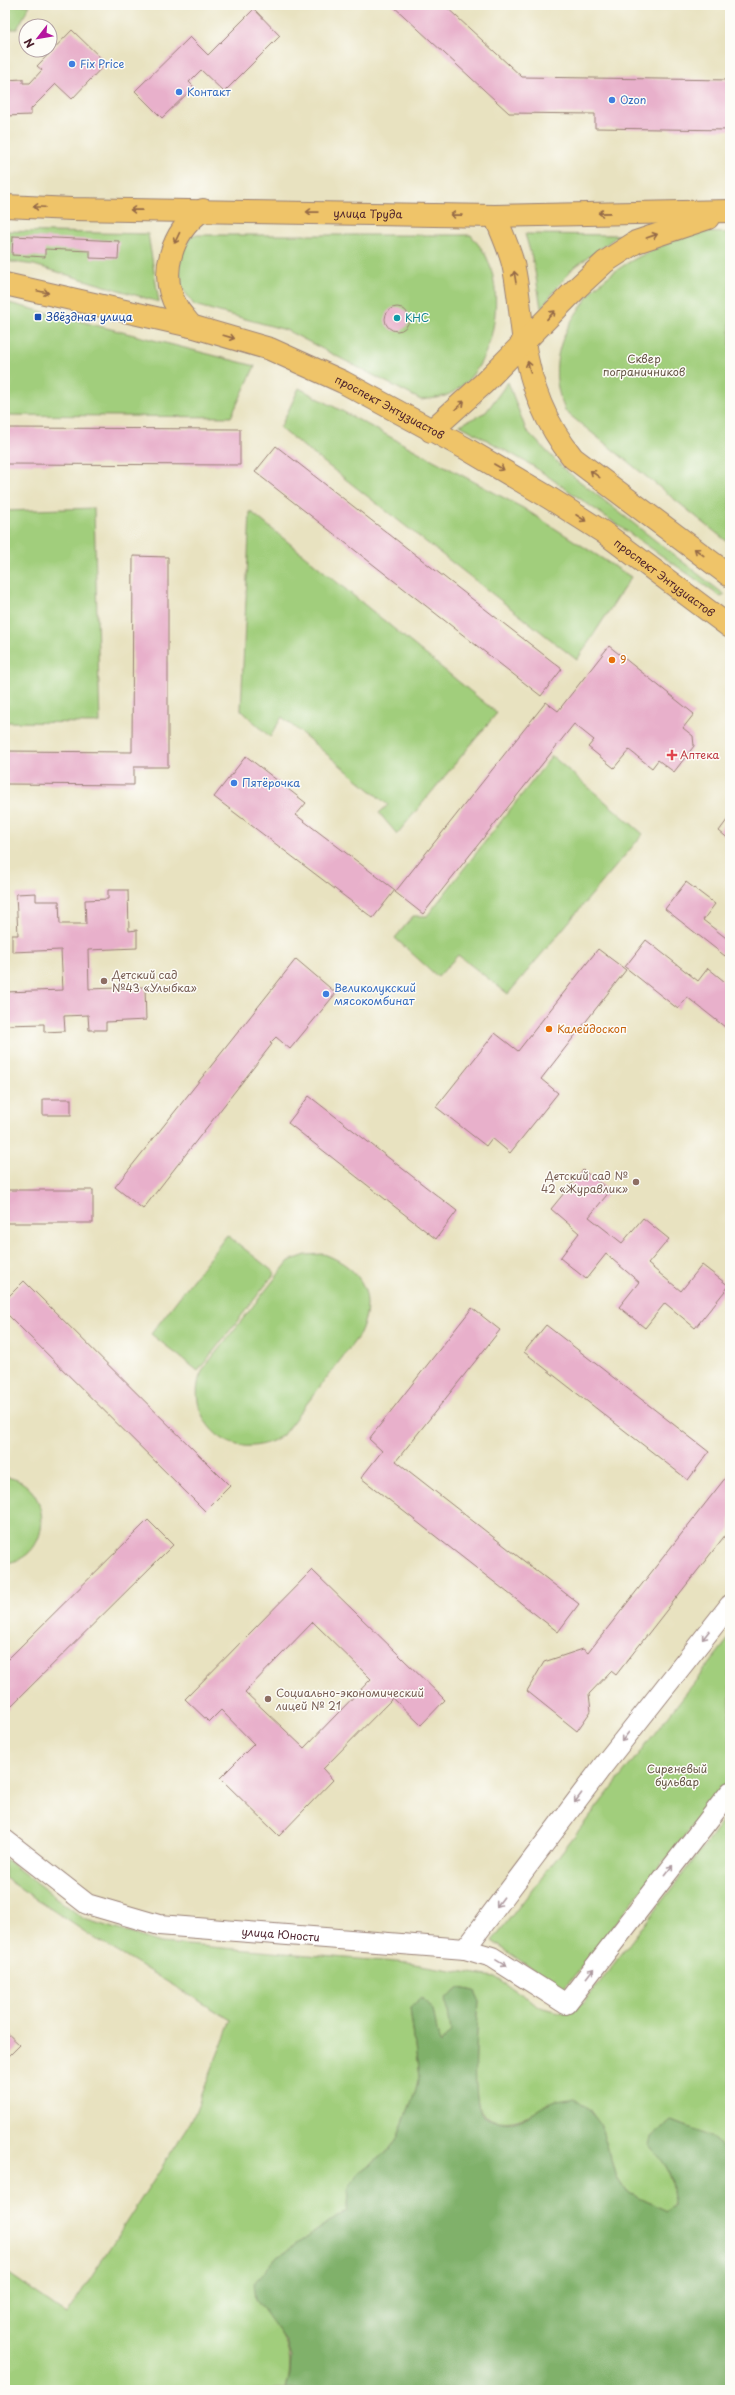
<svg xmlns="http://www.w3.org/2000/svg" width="735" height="2395" font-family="'Playpen Sans',sans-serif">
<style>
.green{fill:#a1ce7b;stroke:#767653}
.forest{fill:#80b16b;stroke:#65684b}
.building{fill:#e8b0cb;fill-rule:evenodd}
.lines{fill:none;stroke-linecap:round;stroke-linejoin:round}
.minor-casing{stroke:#998076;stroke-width:22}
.major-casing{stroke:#998076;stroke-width:24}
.minor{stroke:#fff;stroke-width:20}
.major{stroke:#efc469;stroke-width:22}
.oneway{stroke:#946947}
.oneway2{stroke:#ae9aa0}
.shop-dot{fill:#3f7fe0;stroke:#fdfcf7;stroke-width:1.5}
.transit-dot{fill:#1a4fb4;stroke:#fdfcf7;stroke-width:1.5}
.culture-dot{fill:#0f9aa8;stroke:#fdfcf7;stroke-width:1.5}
.food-dot{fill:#e8710a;stroke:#fdfcf7;stroke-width:1.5}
.health-dot{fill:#e0444e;stroke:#fdfcf7;stroke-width:1.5}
.education-dot{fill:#8d6e63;stroke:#fdfcf7;stroke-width:1.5}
.labels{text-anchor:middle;stroke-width:3;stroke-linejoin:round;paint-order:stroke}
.shop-label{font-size:11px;fill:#366cbe;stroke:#fdfcf7;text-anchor:start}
.street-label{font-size:11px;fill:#4a1f2b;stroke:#fdfcf7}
.transit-label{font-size:11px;fill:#164399;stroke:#fdfcf7;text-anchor:start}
.culture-label{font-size:11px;fill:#0d838f;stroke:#fdfcf7;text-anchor:start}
.park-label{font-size:11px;fill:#645443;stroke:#fdfcf7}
.food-label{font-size:11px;fill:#c56008;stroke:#fdfcf7;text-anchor:start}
.health-label{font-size:11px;fill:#be3a42;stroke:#fdfcf7;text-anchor:start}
.education-label{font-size:11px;fill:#785e54;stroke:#fdfcf7;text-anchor:start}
</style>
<rect width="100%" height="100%" fill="#fdfcf7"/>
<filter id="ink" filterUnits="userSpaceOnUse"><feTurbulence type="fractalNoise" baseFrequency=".025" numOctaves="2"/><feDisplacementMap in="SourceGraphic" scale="8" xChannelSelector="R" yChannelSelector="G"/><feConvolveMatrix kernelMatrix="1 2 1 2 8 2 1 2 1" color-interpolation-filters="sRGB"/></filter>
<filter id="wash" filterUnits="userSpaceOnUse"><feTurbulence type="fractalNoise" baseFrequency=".012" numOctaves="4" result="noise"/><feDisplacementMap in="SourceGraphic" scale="16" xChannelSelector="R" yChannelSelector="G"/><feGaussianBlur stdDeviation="0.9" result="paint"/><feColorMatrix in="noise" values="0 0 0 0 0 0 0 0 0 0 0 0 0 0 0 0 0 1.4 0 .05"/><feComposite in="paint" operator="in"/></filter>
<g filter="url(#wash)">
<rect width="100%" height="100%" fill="#e8e2c0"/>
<g class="green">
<path d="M 5,5 L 30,5 L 17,29 L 5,29 Z"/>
<path d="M 5,231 L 148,234 L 159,302 L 34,265 L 5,261 Z"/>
<path d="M 698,232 L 730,233 L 730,544 L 566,412 C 547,373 558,335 584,303 C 588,296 593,289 599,284 C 627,259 663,244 698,232 Z"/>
<path d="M 525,234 L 619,235 L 572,269 L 541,308 L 534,265 Z"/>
<path d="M 192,235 L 471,235 C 475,241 481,247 485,254 C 508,297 493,377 445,396 C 438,398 428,399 421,400 L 286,330 L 194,305 L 182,288 L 179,268 L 183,250 Z"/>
<path d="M 5,302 L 255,366 L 231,417 L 5,415 Z"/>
<path d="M 508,382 L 526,430 L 564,469 L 725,595 L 721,597 L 533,466 L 460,425 L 486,412 Z"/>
<path d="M 299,388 L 523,508 L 631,577 L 577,660 L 280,428 Z"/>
<path d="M 94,508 L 100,723 L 5,722 L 5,511 Z"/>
<path d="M 250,511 L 497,713 L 397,834 L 379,813 L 388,805 L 282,717 L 270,737 L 241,710 Z"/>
<path d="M 552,756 L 643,834 L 508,994 L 458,955 L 438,977 L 395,938 L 413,916 L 427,916 Z"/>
<path d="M 227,1235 L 275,1273 L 198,1371 L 151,1334 Z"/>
<path d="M 324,1254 C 364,1269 378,1298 358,1337 L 282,1436 C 272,1441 264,1445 253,1446 C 216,1450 188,1410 200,1376 C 202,1370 207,1365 210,1360 L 289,1261 L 306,1255 Z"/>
<path d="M 5,1477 C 54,1482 54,1559 5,1563 Z"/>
<path d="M 730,1637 L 730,1778 L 563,1990 L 492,1941 Z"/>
<path d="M 730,1812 L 730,2157 C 713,2133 697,2130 670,2121 L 649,2145 C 670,2169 673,2174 674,2206 L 667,2211 L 627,2192 L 617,2177 L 600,2124 L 548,2103 C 531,2115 513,2127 492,2119 C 486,2116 482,2114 479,2107 C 471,2086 478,2025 479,2000 L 475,1991 L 460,1988 L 446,1998 L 451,2031 L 439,2045 L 433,2011 L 410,2008 L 419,2077 L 415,2093 L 396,2140 L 385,2153 L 358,2173 L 349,2187 L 348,2210 L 277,2257 L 256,2299 C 280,2333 298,2346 286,2390 L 5,2390 L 5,2271 L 67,2314 L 192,2120 L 231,2020 L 94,1938 L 5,1878 L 5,1859 L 84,1919 L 161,1943 L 408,1963 L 495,1977 L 541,2007 L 559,2012 L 584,2003 Z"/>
</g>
<path class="forest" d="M 460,1988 L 475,1991 L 479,2000 C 478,2019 470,2104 483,2115 C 490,2121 504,2123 513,2122 C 527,2120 536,2109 548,2104 C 555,2100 567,2100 575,2098 L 589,2109 L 600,2124 L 617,2177 L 627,2192 L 667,2211 L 674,2206 C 673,2174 670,2169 649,2145 L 651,2137 L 670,2121 C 697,2130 713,2133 730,2157 L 730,2390 L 286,2390 L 290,2374 L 291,2357 L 286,2341 L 256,2299 L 254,2283 L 277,2257 L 348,2210 L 349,2187 L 358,2173 L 385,2153 L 396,2140 L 415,2093 L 419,2077 L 410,2008 L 422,1997 L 433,2011 L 440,2044 L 451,2031 L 446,1998 Z"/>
<g id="blocks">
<g class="building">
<path d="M 392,5 L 444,5 L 522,77 L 730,80 L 730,130 L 595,128 L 595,114 L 509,113 Z"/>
<path d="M 254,9 L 280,36 L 224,92 L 201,70 L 189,82 L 194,87 L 162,118 L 135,91 L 190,37 L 208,55 Z"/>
<path d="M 72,30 L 106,63 L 72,99 L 56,84 L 31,109 L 31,115 L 5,116 L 5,80 L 23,79 L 23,83 L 30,83 L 42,70 L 37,66 Z"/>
<path d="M 13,236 L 119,241 L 118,259 L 90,258 L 90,251 L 45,249 L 45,257 L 12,255 Z"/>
<circle cx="397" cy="319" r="12"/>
<path d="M 5,428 L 240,429 L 240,465 L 5,464 Z"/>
<path d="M 276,446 L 562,669 L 541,696 L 255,472 Z"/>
<path d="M 133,556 L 168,557 L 168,767 L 134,767 L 134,785 L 5,784 L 5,751 L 132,752 Z"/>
<path d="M 609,646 L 694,714 L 683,728 L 693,736 L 694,746 L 674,772 L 658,760 L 652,768 L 629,750 L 614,768 L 588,747 L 594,740 L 574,724 L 423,914 L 395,892 L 546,702 L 558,711 Z"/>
<path d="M 246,756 L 306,803 L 296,815 L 395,890 L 373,918 L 214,797 Z"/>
<path d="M 730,816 L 730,840 L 719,831 Z"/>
<path d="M 686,882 L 715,904 L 703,920 L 730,941 L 730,950 L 725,956 L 665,909 Z"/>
<path d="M 108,890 L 128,890 L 129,931 L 137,930 L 137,948 L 88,950 L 89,989 L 145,987 L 146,1020 L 106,1022 L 106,1030 L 89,1030 L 88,1015 L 64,1016 L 65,1031 L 44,1032 L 44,1024 L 5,1025 L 5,992 L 63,990 L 61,950 L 12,952 L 12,935 L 18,935 L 16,894 L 36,893 L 36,901 L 59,901 L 60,924 L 86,924 L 85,900 L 108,899 Z"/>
<path d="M 646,940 L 698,981 L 708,968 L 730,986 L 730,1031 L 687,997 L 678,1009 L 625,967 Z"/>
<path d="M 598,949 L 626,970 L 541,1079 L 558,1093 L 510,1153 L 492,1138 L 486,1146 L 436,1107 L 495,1033 L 518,1051 Z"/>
<path d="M 296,959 L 336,993 L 290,1049 L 276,1037 L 270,1043 L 272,1044 L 143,1209 L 115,1187 Z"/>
<path d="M 309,1096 L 457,1211 L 436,1239 L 288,1123 Z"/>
<rect x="43" y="1099" width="28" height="16"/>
<path d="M 583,1170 L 610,1191 L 589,1217 L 622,1243 L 643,1218 L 669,1239 L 648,1264 L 681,1291 L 702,1265 L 729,1286 L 695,1328 L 665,1303 L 645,1328 L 619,1307 L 639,1282 L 606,1254 L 586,1279 L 560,1258 L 579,1233 L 551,1209 Z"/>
<rect x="5" y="1190" width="88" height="33"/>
<path d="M 24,1281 L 230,1486 L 205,1511 L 5,1312 L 5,1300 Z"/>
<path d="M 472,1308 L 500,1330 L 396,1461 L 579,1604 L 558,1632 L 361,1478 L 382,1451 L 369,1439 Z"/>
<path d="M 546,1325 L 709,1452 L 688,1480 L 524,1352 Z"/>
<path d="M 730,1472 L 730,1529 L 616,1675 L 611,1671 L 589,1694 L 591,1711 L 577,1731 L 527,1691 L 544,1662 L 583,1649 L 588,1653 Z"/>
<path d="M 148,1520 L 173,1545 L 5,1712 L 5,1662 Z"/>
<path d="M 312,1570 L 445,1700 L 421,1725 L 393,1698 L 323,1769 L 333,1780 L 279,1836 L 220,1778 L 254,1744 L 221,1710 L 209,1722 L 185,1699 ZM 313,1622 L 371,1679 L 304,1748 L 245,1692 Z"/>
<path d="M 5,2031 L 20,2045 L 6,2059 L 5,2057 Z"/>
</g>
</g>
</g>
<g filter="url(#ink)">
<use href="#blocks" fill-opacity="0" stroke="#998076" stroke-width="1"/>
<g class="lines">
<g class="minor-casing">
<g id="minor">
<path id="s1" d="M 5,1840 L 87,1904 L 159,1925 L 465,1949 L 492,1957 L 566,2004 L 730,1792"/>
<path d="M 465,1949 L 602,1767 L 730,1605"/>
</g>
</g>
<g class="major-casing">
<g id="major">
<path id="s2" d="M 5,206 L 72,209 L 495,216 L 730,211"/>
<path d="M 495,216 C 501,231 509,248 513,264 C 519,290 520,316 524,342 C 531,387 545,423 573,458 L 730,576"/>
<path id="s3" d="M 5,284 L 191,326 L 270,349 L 343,382 L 465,448 L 548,497 L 603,532 L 730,627"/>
<path d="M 191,326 C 187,320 182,315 178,309 C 157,275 172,231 203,210"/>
<path d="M 431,431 L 483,384 L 578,287 L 605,262 L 636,242 L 708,218"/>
</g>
</g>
<use href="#minor" class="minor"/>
<use href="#major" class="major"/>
</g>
<defs><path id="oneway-shaft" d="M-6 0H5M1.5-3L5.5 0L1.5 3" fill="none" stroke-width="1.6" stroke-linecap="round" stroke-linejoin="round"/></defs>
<g class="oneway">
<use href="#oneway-shaft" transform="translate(39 207) rotate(-177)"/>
<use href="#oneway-shaft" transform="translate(136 210) rotate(-179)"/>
<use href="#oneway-shaft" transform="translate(312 212) rotate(-179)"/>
<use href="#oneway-shaft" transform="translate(604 213) rotate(179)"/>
<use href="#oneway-shaft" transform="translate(456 215) rotate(-179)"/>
<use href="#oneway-shaft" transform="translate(652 236) rotate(-19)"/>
<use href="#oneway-shaft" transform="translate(177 238) rotate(115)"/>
<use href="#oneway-shaft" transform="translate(515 277) rotate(-99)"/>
<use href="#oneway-shaft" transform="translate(43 292) rotate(12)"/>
<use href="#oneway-shaft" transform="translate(551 315) rotate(-47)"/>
<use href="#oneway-shaft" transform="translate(229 337) rotate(16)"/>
<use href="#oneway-shaft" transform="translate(529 367) rotate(-103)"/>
<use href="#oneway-shaft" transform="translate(460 405) rotate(-42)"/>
<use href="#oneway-shaft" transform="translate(499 467) rotate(30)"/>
<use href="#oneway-shaft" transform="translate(595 474) rotate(-143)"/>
<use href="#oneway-shaft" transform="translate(581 518) rotate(33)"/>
<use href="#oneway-shaft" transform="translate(699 552) rotate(-143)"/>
</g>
<g class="oneway2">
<use href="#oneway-shaft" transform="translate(706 1635) rotate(128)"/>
<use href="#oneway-shaft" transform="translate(625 1737) rotate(128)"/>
<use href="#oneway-shaft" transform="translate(578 1798) rotate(127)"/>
<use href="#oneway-shaft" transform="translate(669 1870) rotate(-52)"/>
<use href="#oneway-shaft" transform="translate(500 1902) rotate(127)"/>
<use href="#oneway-shaft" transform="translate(501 1963) rotate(32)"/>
<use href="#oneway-shaft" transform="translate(590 1973) rotate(-52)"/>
</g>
</g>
<g class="shop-dot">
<circle cx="72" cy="64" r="4"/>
<circle cx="179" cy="92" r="4"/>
<circle cx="612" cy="100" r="4"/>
<circle cx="234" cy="783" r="4"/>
<circle cx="326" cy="994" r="4"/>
</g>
<rect class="transit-dot" x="34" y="313" width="8" height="8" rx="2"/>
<circle class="culture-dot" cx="397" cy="318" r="4"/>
<g class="food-dot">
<circle cx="612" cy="660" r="4"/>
<circle cx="549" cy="1029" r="4"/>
</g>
<path class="health-dot" d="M670 749h4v4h4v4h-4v4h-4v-4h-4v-4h4z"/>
<g class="education-dot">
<circle cx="104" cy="981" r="4"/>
<circle cx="636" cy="1182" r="4"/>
<circle cx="268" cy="1699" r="4"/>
</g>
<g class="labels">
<g class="shop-label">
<text x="80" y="68">Fix Price</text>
<text x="187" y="96">Контакт</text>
<text x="620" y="104">Ozon</text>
<text x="242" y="787">Пятёрочка</text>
<text x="334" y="992">Великолукский<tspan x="334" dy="13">мясокомбинат</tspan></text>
</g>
<g class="street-label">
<text dy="4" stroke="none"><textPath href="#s2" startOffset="363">улица Труда</textPath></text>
<text dy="4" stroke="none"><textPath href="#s3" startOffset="406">проспект Энтузиастов</textPath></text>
<text dy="4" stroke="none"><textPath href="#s3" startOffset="730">проспект Энтузиастов</textPath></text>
<text dy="4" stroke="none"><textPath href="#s1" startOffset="301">улица Юности</textPath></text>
</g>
<g class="transit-label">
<text x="46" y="321">Звёздная улица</text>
</g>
<g class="culture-label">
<text x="405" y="322">КНС</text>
</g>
<g class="park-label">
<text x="644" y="363">Сквер<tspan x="644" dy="13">пограничников</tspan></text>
<text x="677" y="1773">Сиреневый<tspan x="677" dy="13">бульвар</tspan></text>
</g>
<g class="food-label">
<text x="620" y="664">9</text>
<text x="557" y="1033">Калейдоскоп</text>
</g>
<g class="health-label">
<text x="680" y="759">Аптека</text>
</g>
<g class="education-label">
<text x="112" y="979">Детский сад<tspan x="112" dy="13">№43 «Улыбка»</tspan></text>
<text x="628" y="1180" text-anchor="end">Детский сад №<tspan x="628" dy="13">42 «Журавлик»</tspan></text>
<text x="276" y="1697">Социально-экономический<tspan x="276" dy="13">лицей № 21</tspan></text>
</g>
</g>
<rect width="735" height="2395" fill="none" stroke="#fdfcf7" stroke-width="20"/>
<g transform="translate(38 38) rotate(239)"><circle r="19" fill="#fdfcf7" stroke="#b5a4a5"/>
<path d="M0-3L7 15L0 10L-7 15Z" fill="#b5179e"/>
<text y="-6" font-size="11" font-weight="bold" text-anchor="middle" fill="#4a1f2b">N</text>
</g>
</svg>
